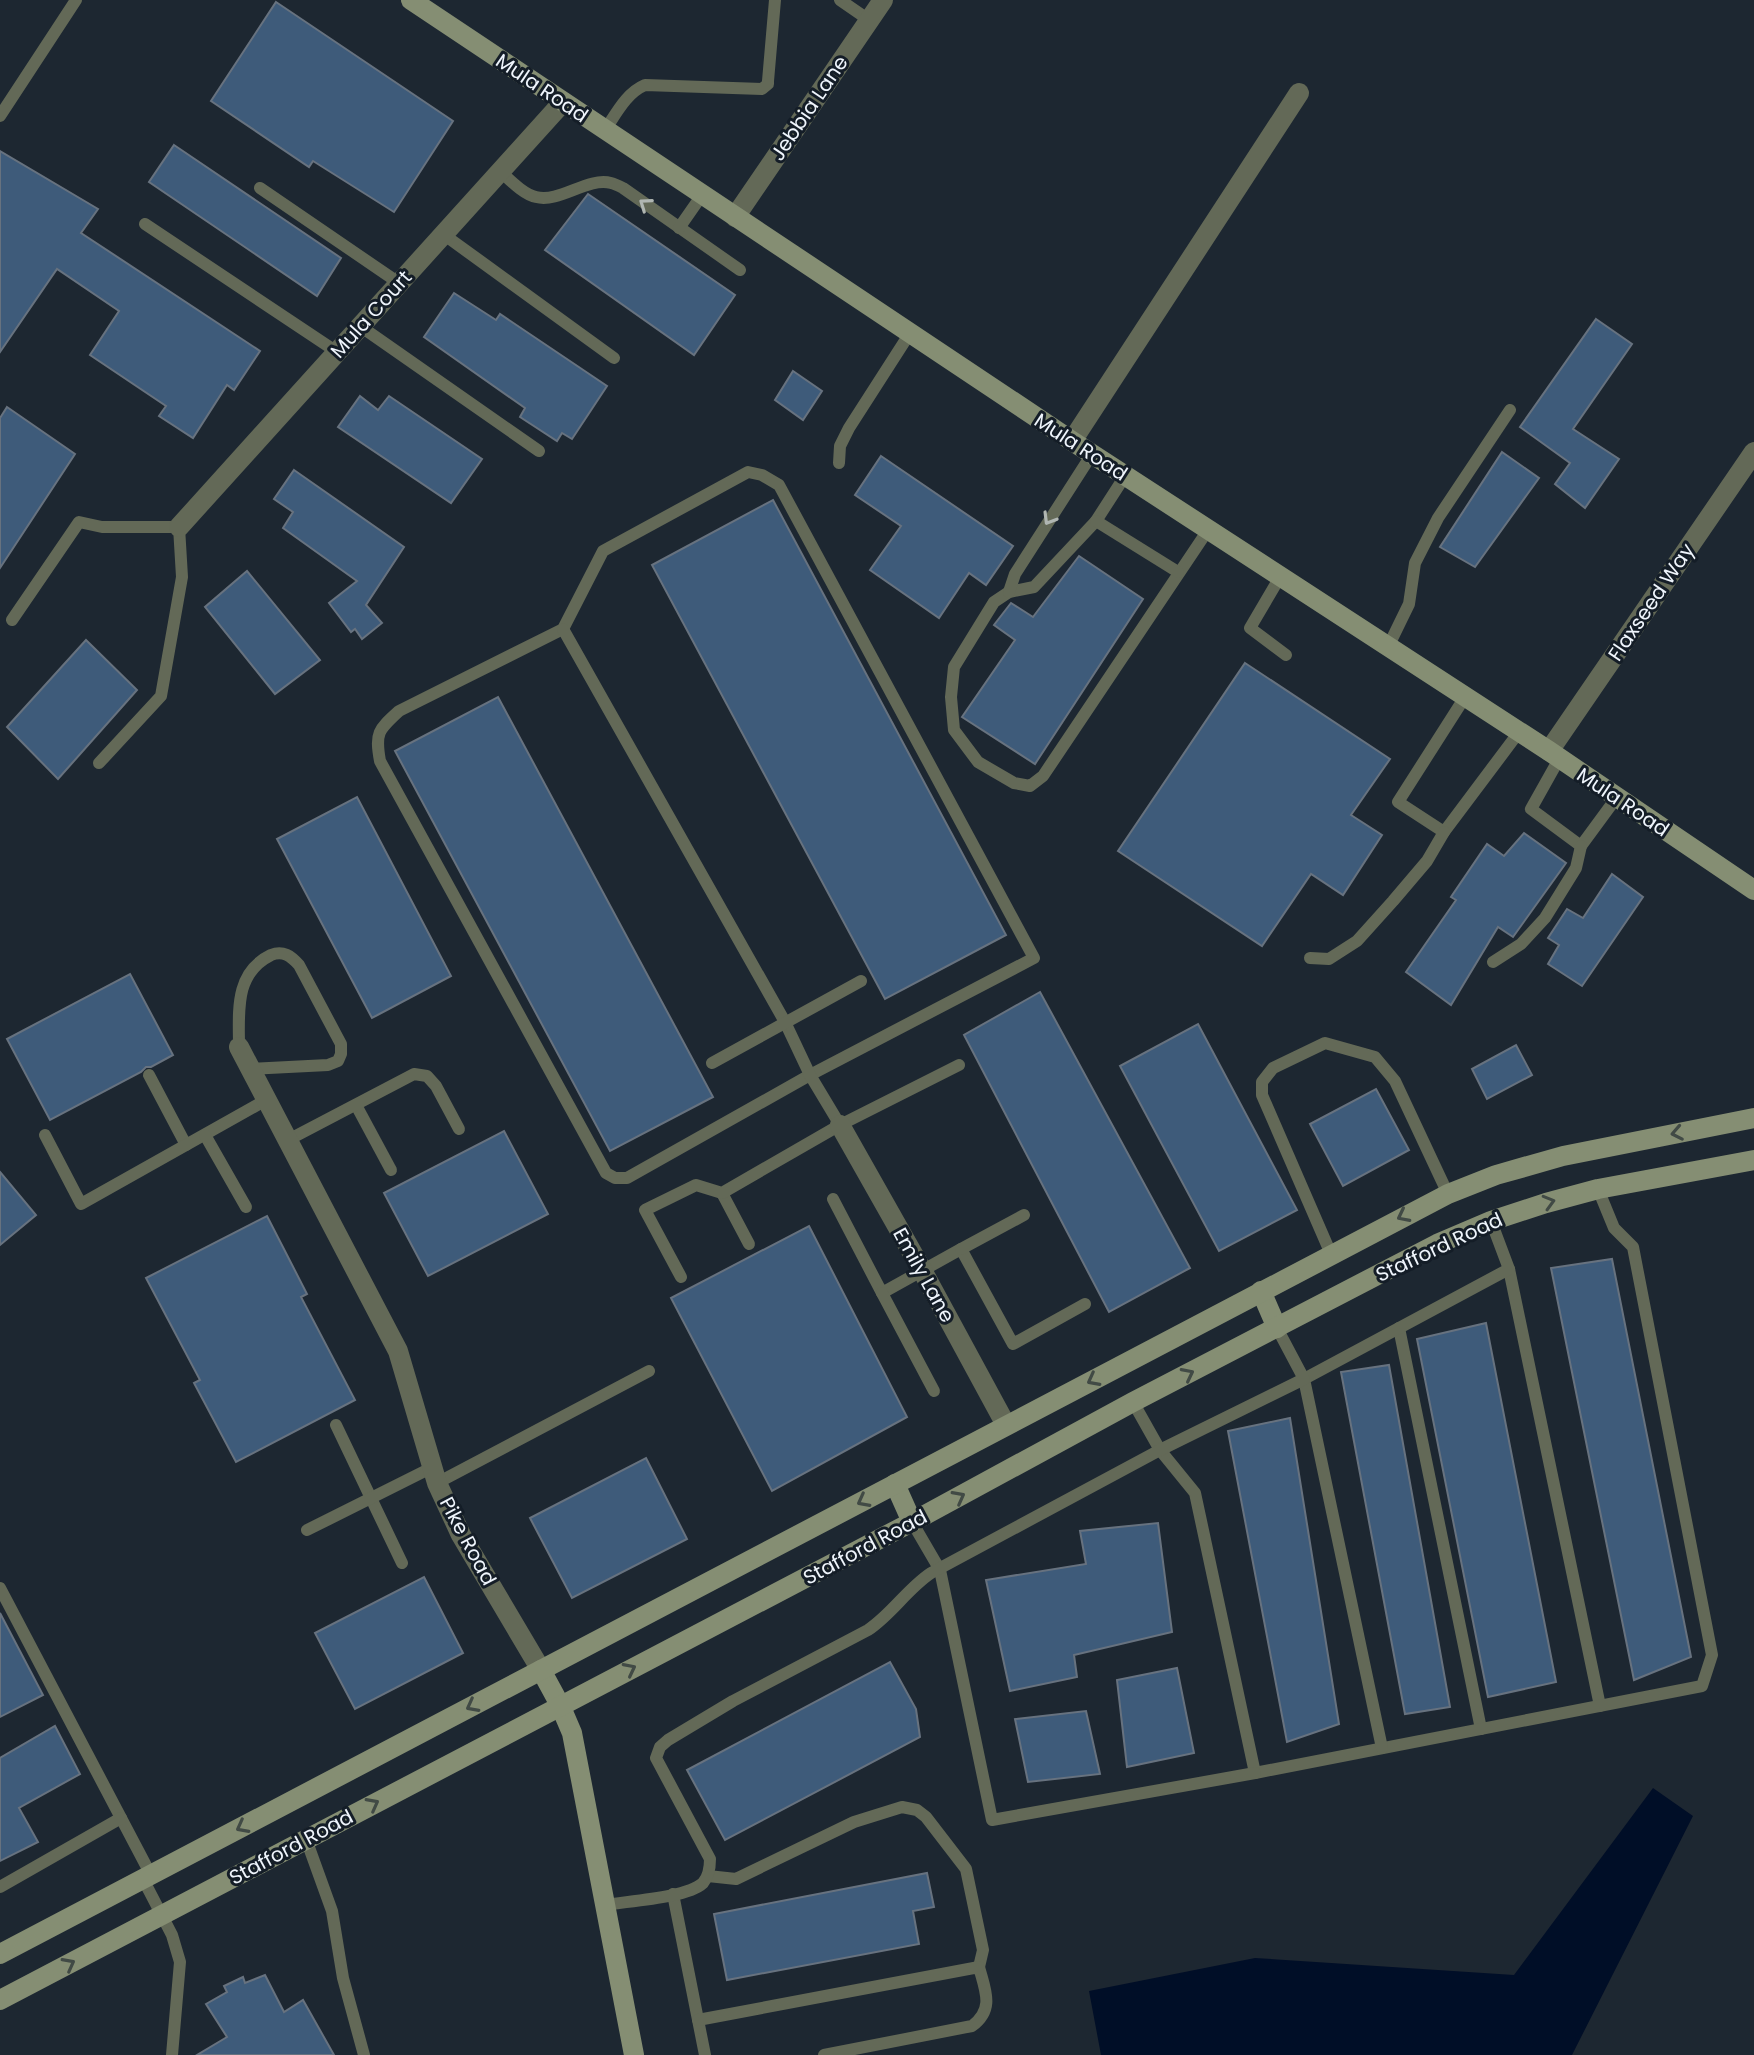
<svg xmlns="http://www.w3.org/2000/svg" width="1754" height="2055" font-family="Poppins,sans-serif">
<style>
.water{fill:#000e27}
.building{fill:#3e5b7a;stroke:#67727f;stroke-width:2}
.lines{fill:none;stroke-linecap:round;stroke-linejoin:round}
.lane{stroke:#636957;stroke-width:12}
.street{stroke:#636957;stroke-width:20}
.secondary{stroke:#858e73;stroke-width:20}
.oneway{stroke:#b0b6b2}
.oneway2{stroke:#414a45}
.labels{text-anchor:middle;stroke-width:6;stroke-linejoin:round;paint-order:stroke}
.street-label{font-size:20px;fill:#eff5fc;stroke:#141d27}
</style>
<rect width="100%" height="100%" fill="#1d2731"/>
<path class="water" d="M 1653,1788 L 1693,1816 L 1572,2055 L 1101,2055 L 1089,1991 L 1255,1958 L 1514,1975 Z"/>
<g class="building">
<path d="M 276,2 L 453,121 L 394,212 L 313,161 L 309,167 L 211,101 Z"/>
<path d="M 174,145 L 341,258 L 317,296 L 149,182 Z"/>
<path d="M 0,151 L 98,209 L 81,233 L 260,351 L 234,390 L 227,385 L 193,438 L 159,416 L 166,406 L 90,355 L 119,311 L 57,269 L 0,352 Z"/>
<path d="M 588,194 L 735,295 L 694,355 L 545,250 Z"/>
<path d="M 454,293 L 496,320 L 500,314 L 607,386 L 572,439 L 562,433 L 557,441 L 520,417 L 525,408 L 424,337 Z"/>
<path d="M 1596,319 L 1632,344 L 1573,429 L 1619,459 L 1585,508 L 1555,484 L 1570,463 L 1520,427 Z"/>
<path d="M 793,371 L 822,391 L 803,420 L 775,400 Z"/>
<path d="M 360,396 L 378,410 L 389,396 L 482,459 L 451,503 L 338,427 Z"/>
<path d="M 7,407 L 75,454 L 0,568 L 0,418 Z"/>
<path d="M 1502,452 L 1539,478 L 1475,567 L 1440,547 Z"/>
<path d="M 881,456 L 1013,546 L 986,585 L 969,573 L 939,618 L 870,570 L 901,526 L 855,495 Z"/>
<path d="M 294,470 L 404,547 L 366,605 L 382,623 L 362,639 L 355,629 L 351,632 L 329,603 L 357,581 L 283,528 L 293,512 L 274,499 Z"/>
<path d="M 773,500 L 1006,935 L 885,999 L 652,565 Z"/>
<path d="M 1079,556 L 1143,599 L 1035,764 L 962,717 L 1015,640 L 994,625 L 1011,603 L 1033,617 Z"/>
<path d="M 247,571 L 320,660 L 275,694 L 205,607 Z"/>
<path d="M 86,640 L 137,690 L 58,779 L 7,727 Z"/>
<path d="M 1245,663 L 1390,759 L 1351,815 L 1382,835 L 1343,895 L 1311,874 L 1262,946 L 1118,851 Z"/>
<path d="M 498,697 L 713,1097 L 610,1151 L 395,751 Z"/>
<path d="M 357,797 L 451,976 L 372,1018 L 277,839 Z"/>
<path d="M 1524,833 L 1566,863 L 1513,937 L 1498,927 L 1451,1005 L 1406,972 L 1456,900 L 1451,897 L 1487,844 L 1504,856 Z"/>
<path d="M 1612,874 L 1643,897 L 1582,986 L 1548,964 L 1559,945 L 1548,938 L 1567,909 L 1583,918 Z"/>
<path d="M 130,974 L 173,1055 L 151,1067 L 146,1067 L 141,1072 L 50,1120 L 7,1039 Z"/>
<path d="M 1040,992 L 1190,1268 L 1109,1312 L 964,1035 Z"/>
<path d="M 1198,1024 L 1297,1210 L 1219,1251 L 1120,1066 Z"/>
<path d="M 1516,1045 L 1532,1075 L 1487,1099 L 1472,1069 Z"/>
<path d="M 1376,1089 L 1409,1150 L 1343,1186 L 1310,1124 Z"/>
<path d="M 504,1131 L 548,1214 L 428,1276 L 384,1193 Z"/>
<path d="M 0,1172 L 36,1215 L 0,1245 Z"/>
<path d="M 267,1216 L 307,1294 L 301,1297 L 355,1400 L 236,1462 L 194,1383 L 200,1380 L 146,1278 Z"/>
<path d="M 809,1226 L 907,1417 L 772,1491 L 671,1298 Z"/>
<path d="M 1612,1259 L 1691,1657 L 1634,1680 L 1551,1268 Z"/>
<path d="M 1486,1323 L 1556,1682 L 1488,1697 L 1417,1339 Z"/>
<path d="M 1389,1365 L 1450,1707 L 1405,1714 L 1341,1372 Z"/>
<path d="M 1290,1418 L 1339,1724 L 1287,1742 L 1228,1431 Z"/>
<path d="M 646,1458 L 687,1539 L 572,1598 L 530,1518 Z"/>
<path d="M 1158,1523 L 1172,1632 L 1074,1655 L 1077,1677 L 1010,1691 L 986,1580 L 1086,1564 L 1080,1531 Z"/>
<path d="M 424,1577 L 463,1653 L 355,1709 L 315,1633 Z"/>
<path d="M 0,1613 L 43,1695 L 0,1717 Z"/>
<path d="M 890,1662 L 916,1709 L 920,1737 L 725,1840 L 687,1770 Z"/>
<path d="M 1177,1668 L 1194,1753 L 1127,1767 L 1117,1680 Z"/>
<path d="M 1086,1711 L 1100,1774 L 1028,1782 L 1015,1719 Z"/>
<path d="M 55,1726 L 80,1774 L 19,1808 L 38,1842 L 0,1861 L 0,1758 Z"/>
<path d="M 927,1873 L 934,1907 L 913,1911 L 919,1944 L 727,1980 L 714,1914 Z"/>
<path d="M 265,1975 L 284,2012 L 303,2000 L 334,2055 L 197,2055 L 227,2037 L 206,2004 L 227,1992 L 224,1986 L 243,1977 L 245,1983 Z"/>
</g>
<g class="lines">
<g class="lane">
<path d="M 840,0 L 869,20"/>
<path d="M 0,116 L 76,0"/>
<path d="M 605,130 C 616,114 626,93 645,85 L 762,89 L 768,84 L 768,81 L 775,0"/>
<path d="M 500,171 C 510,180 523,194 536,197 C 560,203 587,177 611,183 C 615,184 619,186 623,188 L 740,270"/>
<path d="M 260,188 L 399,283"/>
<path d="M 145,224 L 337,352"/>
<path d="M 679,228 L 702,195"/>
<path d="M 443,234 L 614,358"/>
<path d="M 360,326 L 539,451"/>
<path d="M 839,463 L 840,446 L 849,428 L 910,333"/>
<path d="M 748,472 L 762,475 L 779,485 L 1034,958 L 810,1075 L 627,1178 L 615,1178 L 606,1173 L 380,761 C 375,733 378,730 399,711 L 563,629 L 603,551 Z"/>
<path d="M 1125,476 L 1096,521 L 1034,587 L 1009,592 L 994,602 L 954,667 L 951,697 L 954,730 L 978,762 L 1014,783 L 1030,786 L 1043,776 L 1208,530"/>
<path d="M 1096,521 L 1178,572"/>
<path d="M 1280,577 L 1250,628 L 1286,655"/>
<path d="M 1009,592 L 1015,574 L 1092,454"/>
<path d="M 12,620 L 79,522 L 102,527 L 179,527 L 182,577 L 161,696 L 99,763"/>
<path d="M 563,629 L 785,1022 L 810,1075 L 840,1125"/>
<path d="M 1388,647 L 1409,604 L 1415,563 L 1438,518 L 1510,410"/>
<path d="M 1465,697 L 1398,802 L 1444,832 L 1519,732"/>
<path d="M 1559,759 L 1531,809 L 1581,846 L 1617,797"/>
<path d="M 1310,958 L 1329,959 L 1357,941 L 1393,901 L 1427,861 L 1444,832"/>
<path d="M 1493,962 L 1521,944 L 1545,918 L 1576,868 L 1581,846"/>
<path d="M 239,1047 C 239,1012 234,973 271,955 C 283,950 291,956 299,965 L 341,1044 L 341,1054 L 338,1061 L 328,1065 L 249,1069"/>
<path d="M 712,1063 L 861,981"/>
<path d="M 149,1075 L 186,1145"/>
<path d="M 356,1105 L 391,1170"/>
<path d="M 45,1135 L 81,1204 L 266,1100"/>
<path d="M 205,1135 L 246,1207"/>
<path d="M 288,1140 L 414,1074 L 427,1076 L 436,1086 L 459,1129"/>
<path d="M 722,1193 L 749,1244"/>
<path d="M 833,1199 L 882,1293 L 961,1249 L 1013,1344 L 1085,1304"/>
<path d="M 961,1249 L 1024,1215"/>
<path d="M 1331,1254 L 1262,1095 L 1262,1082 L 1273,1068 L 1325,1043 L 1375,1057 L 1395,1081 L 1448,1194"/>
<path d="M 1509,1269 L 1600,1706"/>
<path d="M 681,1277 L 645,1210 L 696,1185 L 722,1193 L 840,1125 L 959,1065"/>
<path d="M 882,1293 L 934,1391"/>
<path d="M 1399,1328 L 1481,1729"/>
<path d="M 1133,1402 L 1160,1450 L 1195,1493 L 1255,1773 L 1702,1686 L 1712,1655 L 1633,1247 L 1614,1228 L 1598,1189"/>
<path d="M 336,1425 L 402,1563"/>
<path d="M 437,1483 L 649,1371"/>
<path d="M 912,1522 L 940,1570 L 992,1820 L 1255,1773"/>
<path d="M 307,1530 L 433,1467"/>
<path d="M 0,1588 L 151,1875"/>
<path d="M 1382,1748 L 1304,1379 L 1509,1269 L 1491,1221"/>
<path d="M 306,1839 L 332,1911 L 343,1978 L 364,2055"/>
<path d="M 708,1876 L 736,1879 L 854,1822 L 902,1807 L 917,1810 L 926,1817 L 966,1869 L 983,1950 L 979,1967"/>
<path d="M 143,1879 L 172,1935 L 180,1962 L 172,2055"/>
<path d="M 0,1887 L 121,1818"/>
<path d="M 673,1894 L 705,2055"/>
<path d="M 605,1905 C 628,1901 687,1898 703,1883 C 709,1876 710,1868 710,1859 L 656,1758 L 660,1747 L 668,1740 L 733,1701 L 868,1630 C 892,1614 907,1589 931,1573 L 1160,1450 L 1304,1379 L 1277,1328"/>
<path d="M 698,2020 L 979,1967 C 985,1990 995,2009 972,2026 L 824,2055"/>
</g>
<g class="street">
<path d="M 735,217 L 883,0"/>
<path d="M 1072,441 L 1299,93"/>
<path d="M 179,527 L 563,102"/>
<path d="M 1549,751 L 1754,452"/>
<path d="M 239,1047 L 398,1351 L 437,1483 L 461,1535 L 541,1670"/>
<path d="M 840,1125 L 922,1270 L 1006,1425"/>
</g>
<g class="secondary">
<path d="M 411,0 L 1072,441 L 1549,751 L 1754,890"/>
<path d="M 1261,1291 L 1277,1328"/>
<path d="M 895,1484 L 912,1522"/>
<path d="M 541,1670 L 560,1705 L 572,1733 L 634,2055"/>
<path d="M 0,1954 L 1448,1194 L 1496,1175 L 1563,1156 L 1754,1118"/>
<path d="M 0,2000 L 912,1522 L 1133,1402 L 1437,1244 L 1491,1221 L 1546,1203 L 1598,1189 L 1754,1160"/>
</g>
</g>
<defs><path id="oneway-chevron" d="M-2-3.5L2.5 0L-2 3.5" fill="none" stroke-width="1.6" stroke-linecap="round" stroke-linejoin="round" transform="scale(2)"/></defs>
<g class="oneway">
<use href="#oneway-chevron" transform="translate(645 204) rotate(-145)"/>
<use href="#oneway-chevron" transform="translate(1049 519) rotate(121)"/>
</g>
<g class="oneway2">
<use href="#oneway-chevron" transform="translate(1677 1133) rotate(169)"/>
<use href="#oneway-chevron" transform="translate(1549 1202) rotate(-16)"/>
<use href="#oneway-chevron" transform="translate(1403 1216) rotate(153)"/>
<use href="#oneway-chevron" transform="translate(1188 1374) rotate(-27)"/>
<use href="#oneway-chevron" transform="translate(1093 1380) rotate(152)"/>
<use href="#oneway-chevron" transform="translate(959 1497) rotate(-28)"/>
<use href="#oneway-chevron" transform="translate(863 1501) rotate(152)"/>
<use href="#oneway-chevron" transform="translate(630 1669) rotate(-27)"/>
<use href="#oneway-chevron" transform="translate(472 1706) rotate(152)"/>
<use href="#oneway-chevron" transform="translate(373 1804) rotate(-28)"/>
<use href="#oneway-chevron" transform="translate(242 1827) rotate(152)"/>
<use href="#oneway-chevron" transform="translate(69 1964) rotate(-28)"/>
</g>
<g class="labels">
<g class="street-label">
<text transform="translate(542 88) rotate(34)" y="7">Mula Road</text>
<text transform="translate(809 108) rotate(-56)" y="7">Jebbia Lane</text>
<text transform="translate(371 314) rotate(-48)" y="7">Mula Court</text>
<text transform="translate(1081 447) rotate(33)" y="7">Mula Road</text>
<text transform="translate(1651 602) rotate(-56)" y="7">Flaxseed Way</text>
<text transform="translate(1623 802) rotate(34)" y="7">Mula Road</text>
<text transform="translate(1439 1247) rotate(-25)" y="7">Stafford Road</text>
<text transform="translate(924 1275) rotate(61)" y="7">Emily Lane</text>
<text transform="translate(468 1541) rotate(62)" y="7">Pike Road</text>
<text transform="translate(865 1547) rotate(-28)" y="7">Stafford Road</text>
<text transform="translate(291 1847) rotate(-28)" y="7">Stafford Road</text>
</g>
</g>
</svg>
